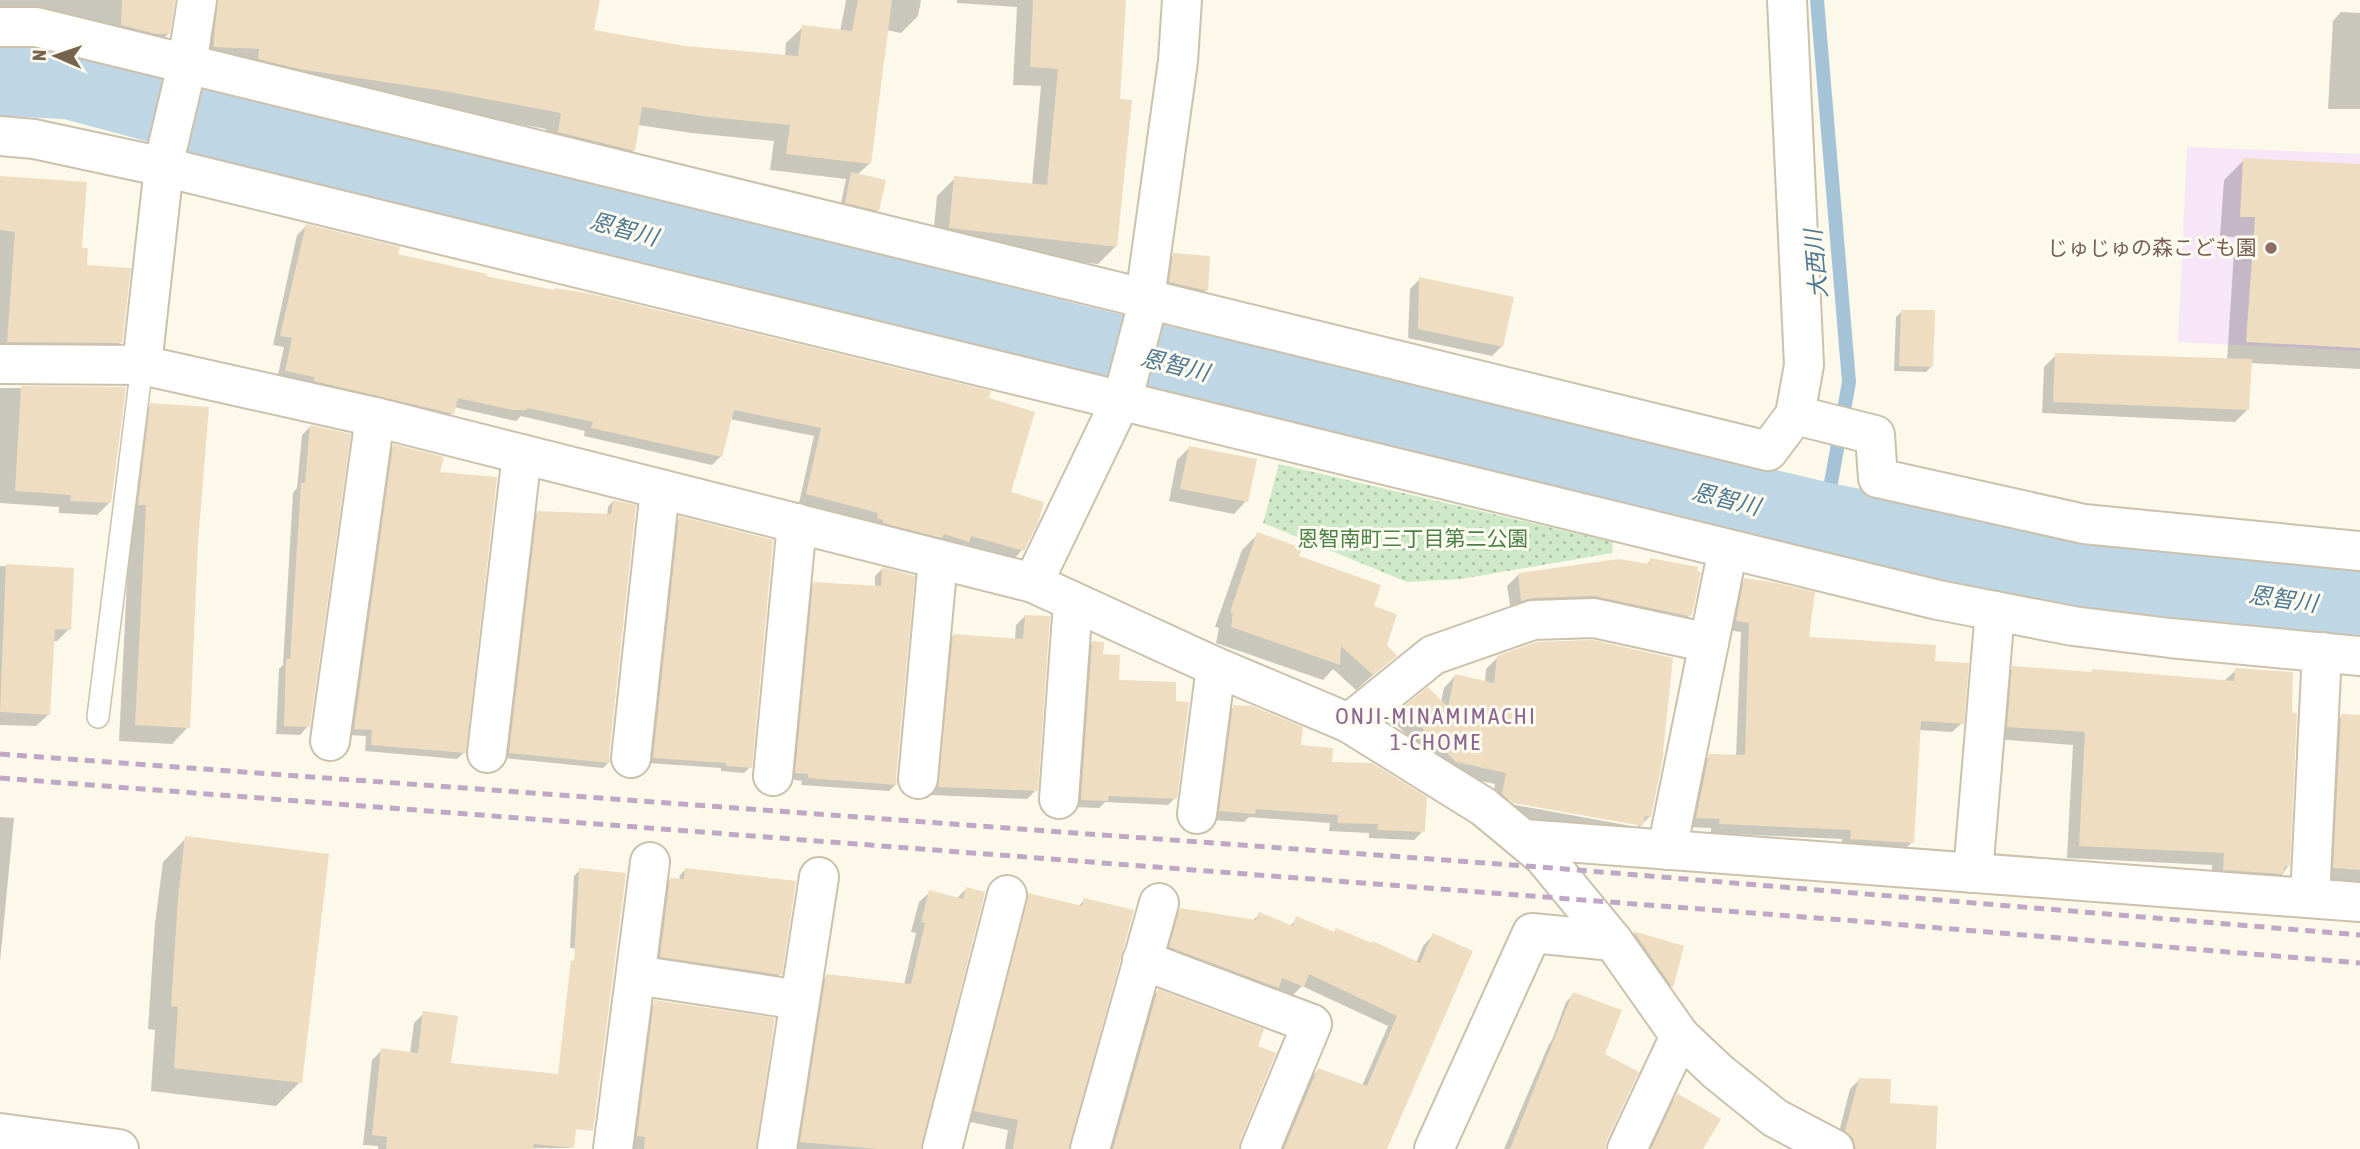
<svg xmlns="http://www.w3.org/2000/svg" width="2360" height="1149" font-family="'Asap Condensed','Noto Sans JP',sans-serif">
<style>
.education{fill:#f6e6f8}
.park{fill:url(#park-dots)}
.shadow{fill:#0003;fill-rule:evenodd}
.lines{fill:none;stroke-linecap:round;stroke-linejoin:round}
.stream{stroke:#a5c3d6;stroke-width:14}
.river{stroke:#bfd6e5;stroke-width:79}
.building{fill:#eeddc1}
.service-casing{stroke:#cbc1ad;stroke-width:24}
.minor-casing{stroke:#cbc1ad;stroke-width:42}
.tertiary-casing{stroke:#cbc1ad;stroke-width:42}
.service{stroke:#fff;stroke-width:21}
.minor{stroke:#fff;stroke-width:38}
.tertiary{stroke:#fff;stroke-width:38}
.rail{stroke:#bfa8c6;stroke-width:5;stroke-dasharray:10 7;stroke-linecap:butt}
.education-dot{fill:#8d6e63;stroke:#fefcf0;stroke-width:2.5}
.labels{text-anchor:middle;stroke-width:6;stroke-linejoin:round;paint-order:stroke}
.education-label{font-size:21px;fill:#785e54;stroke:#fefcf0;text-anchor:end}
.park-label{font-size:21px;fill:#4d8049;stroke:#fefcf0}
.water-label{font-size:23px;font-style:italic;fill:#4f7995;stroke:#fefcf0}
.neighbourhood-label{font-size:23px;letter-spacing:2px;fill:#8c6691;stroke:#fefcf0}
</style>
<defs>
<pattern id="park-dots" width="8" height="8" patternUnits="userSpaceOnUse" patternTransform="scale(1.75)"><rect width="8" height="8" fill="#cee9c8"/><path d="M2 2h.1M6 6h.1" fill="none" stroke="#acc0a5" stroke-width="1.8" stroke-linecap="round"/></pattern>
</defs>
<rect width="100%" height="100%" fill="#fcf9ea"/>
<path class="education" d="M 2187,147 L 2360,154 L 2360,351 L 2178,342 Z"/>
<path class="park" d="M 1279,464 L 1613,542 L 1612,553 L 1461,579 L 1407,582 L 1263,523 Z"/>
<g class="shadow">
<path d="M 0,0 L 173,0 L 168,34 L 151,50 L 0,22 Z"/>
<path d="M 195,0 L 598,0 L 592,32 L 685,47 L 785,57 L 786,43 L 803,27 L 840,32 L 846,0 L 921,0 L 918,16 L 901,33 L 886,30 L 869,164 L 857,175 L 877,210 L 872,216 L 840,208 L 846,179 L 770,170 L 774,141 L 692,133 L 638,125 L 634,150 L 617,167 L 543,149 L 546,129 L 199,63 Z"/>
<path d="M 957,0 L 1124,0 L 1118,100 L 1116,246 L 1098,264 L 932,245 L 937,196 L 955,178 L 1032,185 L 1041,86 L 1013,85 L 1017,7 L 957,3 Z"/>
<path d="M 2341,12 L 2360,13 L 2360,109 L 2328,109 L 2333,21 Z"/>
<path d="M 2244,160 L 2360,166 L 2360,369 L 2250,363 L 2247,410 L 2235,422 L 2042,413 L 2044,367 L 2056,355 L 2227,360 L 2235,237 L 2220,236 L 2224,180 Z"/>
<path d="M 0,177 L 80,249 L 85,266 L 121,342 L 108,355 L 0,354 Z"/>
<path d="M 306,226 L 396,255 L 484,278 L 987,400 L 1022,550 L 1014,559 L 964,544 L 959,549 L 869,527 L 871,521 L 799,503 L 814,436 L 730,419 L 721,456 L 712,465 L 584,436 L 585,431 L 521,416 L 516,421 L 454,407 L 452,413 L 444,422 L 277,379 L 284,347 L 273,345 L 297,235 Z"/>
<path d="M 1174,255 L 1206,290 L 1200,296 L 1164,287 L 1168,261 Z"/>
<path d="M 1420,279 L 1502,346 L 1492,356 L 1408,338 L 1410,289 Z"/>
<path d="M 1902,311 L 1932,366 L 1926,372 L 1894,371 L 1896,317 Z"/>
<path d="M 0,388 L 124,388 L 110,502 L 97,515 L 59,513 L 59,507 L 0,503 Z"/>
<path d="M 151,405 L 197,542 L 188,727 L 172,744 L 119,741 L 135,421 Z"/>
<path d="M 310,427 L 308,726 L 300,735 L 276,734 L 279,669 L 283,665 L 293,493 L 297,488 L 302,435 Z"/>
<path d="M 394,446 L 438,474 L 464,753 L 457,759 L 365,751 L 366,736 L 348,735 L 387,452 Z"/>
<path d="M 1189,448 L 1246,501 L 1234,514 L 1169,501 L 1177,460 Z"/>
<path d="M 613,501 L 608,763 L 603,768 L 504,758 L 532,518 L 538,512 L 607,516 L 608,507 Z"/>
<path d="M 680,518 L 750,767 L 744,773 L 721,771 L 721,768 L 648,763 L 674,524 Z"/>
<path d="M 1258,534 L 1372,607 L 1385,645 L 1395,656 L 1356,690 L 1333,669 L 1323,680 L 1216,643 L 1219,628 L 1215,627 L 1242,550 Z"/>
<path d="M 1651,560 L 1691,614 L 1679,625 L 1511,611 L 1507,586 L 1518,575 L 1646,565 Z"/>
<path d="M 0,566 L 73,570 L 69,629 L 57,641 L 52,641 L 49,714 L 36,726 L 0,725 Z"/>
<path d="M 882,569 L 896,784 L 889,791 L 801,785 L 802,781 L 789,779 L 807,591 L 814,584 L 875,587 L 875,576 Z"/>
<path d="M 1745,580 L 1807,639 L 1933,663 L 1962,723 L 1952,732 L 1919,730 L 1912,842 L 1903,851 L 1842,848 L 1842,839 L 1711,833 L 1711,828 L 1687,827 L 1700,765 L 1710,756 L 1736,756 L 1741,632 L 1727,630 L 1736,590 Z"/>
<path d="M 1025,616 L 1036,790 L 1027,799 L 930,795 L 945,644 L 954,635 L 1015,640 L 1016,625 Z"/>
<path d="M 1093,643 L 1117,682 L 1175,798 L 1168,805 L 1105,802 L 1099,808 L 1074,807 L 1086,650 Z"/>
<path d="M 1498,657 L 1650,816 L 1630,837 L 1501,814 L 1492,805 L 1495,784 L 1444,773 L 1392,720 L 1404,709 L 1441,702 L 1444,688 L 1455,676 L 1485,682 L 1486,669 ZM 1505,799 L 1640,824 L 1637,827 L 1504,803 Z"/>
<path d="M 2013,668 L 2090,673 L 2092,671 L 2224,681 L 2236,670 L 2288,866 L 2283,874 L 2270,886 L 2211,882 L 2212,865 L 2067,858 L 2073,745 L 1995,739 L 2000,681 Z"/>
<path d="M 1234,707 L 1299,747 L 1423,831 L 1414,840 L 1369,838 L 1369,833 L 1329,831 L 1330,823 L 1249,817 L 1244,822 L 1211,820 L 1225,716 Z"/>
<path d="M 2342,716 L 2360,717 L 2360,886 L 2318,884 L 2326,732 Z"/>
<path d="M 0,817 L 14,818 L 0,962 Z"/>
<path d="M 186,838 L 300,1082 L 276,1106 L 151,1091 L 155,1030 L 148,1029 L 155,923 L 163,862 Z"/>
<path d="M 580,870 L 610,952 L 570,948 L 574,876 Z"/>
<path d="M 685,870 L 780,974 L 774,980 L 655,962 L 665,885 L 671,879 L 679,880 L 680,875 Z"/>
<path d="M 966,889 L 919,1149 L 791,1149 L 816,986 L 827,976 L 904,985 L 916,933 L 911,932 L 919,902 L 930,892 L 956,899 Z"/>
<path d="M 1029,895 L 1078,907 L 1084,900 L 1067,1149 L 1005,1149 L 1008,1130 L 965,1121 L 1018,905 Z"/>
<path d="M 1181,910 L 1252,921 L 1260,914 L 1289,927 L 1297,919 L 1416,963 L 1423,946 L 1433,935 L 1385,1149 L 1279,1149 L 1308,1080 L 1318,1070 L 1362,1086 L 1388,1026 L 1302,986 L 1292,996 L 1275,990 L 1267,998 L 1160,957 L 1170,920 Z"/>
<path d="M 1633,933 L 1682,948 L 1671,987 L 1666,992 L 1628,938 Z"/>
<path d="M 1158,991 L 1256,1047 L 1237,1149 L 1106,1149 L 1148,1001 Z"/>
<path d="M 1574,994 L 1603,1055 L 1606,1139 L 1604,1149 L 1504,1149 L 1549,1044 L 1552,1040 L 1566,1002 Z"/>
<path d="M 656,1002 L 754,1149 L 631,1149 L 646,1012 Z"/>
<path d="M 424,1013 L 449,1064 L 572,1148 L 378,1149 L 378,1146 L 363,1145 L 372,1060 L 382,1050 L 410,1053 L 414,1023 Z"/>
<path d="M 1859,1080 L 1888,1105 L 1934,1149 L 1845,1149 L 1837,1140 L 1850,1089 Z"/>
<path d="M 1678,1096 L 1701,1149 L 1649,1149 L 1672,1101 Z"/>
</g>
<g class="lines">
<path class="stream" d="M 1817,0 L 1849,382 L 1824,522"/>
<path class="river" d="M 0,76 L 71,80 L 711,252 L 1071,343 L 1824,522 L 2080,572 L 2360,610"/>
</g>
<g class="building">
<path d="M 122,0 L 175,0 L 170,34 L 156,34 L 121,25 Z"/>
<path d="M 218,0 L 600,0 L 594,30 L 685,46 L 798,56 L 802,25 L 852,31 L 858,0 L 892,0 L 871,164 L 786,154 L 790,125 L 710,117 L 642,107 L 635,151 L 558,132 L 561,113 L 444,91 L 299,69 L 258,59 L 259,49 L 214,47 L 214,36 Z"/>
<path d="M 1033,0 L 1126,0 L 1120,99 L 1132,100 L 1117,247 L 949,228 L 954,176 L 1047,185 L 1058,69 L 1030,67 Z"/>
<path d="M 2243,158 L 2360,164 L 2360,348 L 2246,342 L 2255,217 L 2240,217 Z"/>
<path d="M 851,172 L 886,180 L 879,211 L 845,203 Z"/>
<path d="M 0,176 L 87,182 L 82,248 L 88,248 L 87,265 L 131,268 L 122,343 L 7,342 L 15,232 L 0,230 Z"/>
<path d="M 306,224 L 400,247 L 398,254 L 487,274 L 486,276 L 554,290 L 555,288 L 592,294 L 991,391 L 989,398 L 1035,412 L 1011,492 L 1044,502 L 1038,523 L 1024,551 L 971,536 L 969,542 L 944,534 L 942,538 L 883,523 L 883,520 L 877,518 L 878,513 L 806,494 L 821,428 L 734,410 L 722,457 L 591,428 L 593,422 L 527,408 L 527,410 L 512,410 L 458,398 L 454,414 L 314,381 L 314,377 L 285,371 L 292,338 L 280,336 Z"/>
<path d="M 1173,253 L 1210,256 L 1208,291 L 1169,282 Z"/>
<path d="M 1419,277 L 1514,297 L 1503,347 L 1418,329 Z"/>
<path d="M 1901,310 L 1935,310 L 1933,367 L 1899,366 Z"/>
<path d="M 2055,353 L 2252,359 L 2249,410 L 2053,402 Z"/>
<path d="M 21,386 L 126,387 L 111,503 L 70,501 L 71,495 L 15,491 Z"/>
<path d="M 150,403 L 209,407 L 198,542 L 190,728 L 135,725 L 146,505 L 138,505 Z"/>
<path d="M 310,425 L 351,434 L 310,727 L 284,726 L 286,659 L 290,659 L 301,483 L 305,483 Z"/>
<path d="M 393,444 L 444,457 L 440,472 L 497,477 L 466,753 L 371,745 L 372,730 L 354,729 Z"/>
<path d="M 1189,446 L 1257,459 L 1248,502 L 1180,489 Z"/>
<path d="M 613,500 L 636,505 L 609,756 L 610,763 L 509,753 L 537,511 L 611,514 Z"/>
<path d="M 679,516 L 773,540 L 752,768 L 726,766 L 726,763 L 653,758 Z"/>
<path d="M 1257,532 L 1302,548 L 1299,556 L 1381,585 L 1374,606 L 1397,614 L 1387,645 L 1397,656 L 1373,675 L 1341,646 L 1340,665 L 1231,627 L 1233,613 L 1230,612 Z"/>
<path d="M 1650,558 L 1698,567 L 1697,571 L 1701,572 L 1692,615 L 1688,616 L 1594,596 L 1532,598 L 1521,601 L 1518,573 L 1619,559 L 1649,564 Z"/>
<path d="M 6,564 L 74,568 L 71,630 L 55,629 L 50,715 L 0,712 Z"/>
<path d="M 882,567 L 915,576 L 896,777 L 897,785 L 808,778 L 808,774 L 795,773 L 813,582 L 881,586 Z"/>
<path d="M 1744,578 L 1772,582 L 1815,592 L 1809,637 L 1936,645 L 1935,661 L 1969,663 L 1964,724 L 1921,721 L 1914,843 L 1850,839 L 1851,830 L 1719,824 L 1720,819 L 1696,818 L 1709,754 L 1745,755 L 1749,623 L 1736,621 Z"/>
<path d="M 1025,615 L 1050,616 L 1038,791 L 938,787 L 953,634 L 1023,639 Z"/>
<path d="M 1592,640 L 1673,658 L 1663,752 L 1664,752 L 1651,817 L 1645,816 L 1643,826 L 1513,803 L 1502,794 L 1506,773 L 1456,762 L 1402,708 L 1428,687 L 1448,707 L 1455,674 L 1494,683 L 1497,656 L 1537,642 Z"/>
<path d="M 1092,641 L 1104,642 L 1103,654 L 1120,655 L 1119,680 L 1176,682 L 1176,701 L 1189,702 L 1177,799 L 1109,796 L 1108,801 L 1081,800 Z"/>
<path d="M 2012,666 L 2092,672 L 2092,669 L 2234,681 L 2235,668 L 2293,672 L 2292,707 L 2293,713 L 2297,713 L 2290,866 L 2285,866 L 2284,874 L 2223,870 L 2224,853 L 2079,846 L 2085,732 L 2007,727 Z"/>
<path d="M 1233,705 L 1252,706 L 1303,727 L 1301,745 L 1333,748 L 1332,762 L 1372,763 L 1427,797 L 1425,832 L 1377,830 L 1378,824 L 1338,823 L 1338,815 L 1256,809 L 1255,814 L 1219,811 Z"/>
<path d="M 2341,714 L 2360,715 L 2360,870 L 2333,868 Z"/>
<path d="M 185,836 L 329,854 L 302,1083 L 174,1068 L 178,1007 L 171,1006 L 178,898 Z"/>
<path d="M 579,868 L 626,873 L 593,1131 L 576,1129 L 574,1148 L 534,1144 L 533,1149 L 386,1149 L 387,1137 L 372,1135 L 381,1048 L 418,1053 L 423,1011 L 458,1016 L 451,1063 L 558,1074 L 571,960 L 574,961 Z"/>
<path d="M 685,868 L 796,881 L 782,975 L 660,957 L 670,878 L 684,879 Z"/>
<path d="M 966,887 L 985,892 L 921,1149 L 878,1149 L 800,1142 L 826,974 L 911,984 L 925,923 L 921,922 L 929,890 L 963,899 Z"/>
<path d="M 1028,893 L 1082,906 L 1084,898 L 1134,910 L 1069,1149 L 1013,1149 L 1018,1120 L 974,1111 Z"/>
<path d="M 1180,908 L 1256,920 L 1259,912 L 1293,926 L 1296,916 L 1334,932 L 1336,928 L 1372,943 L 1373,941 L 1420,963 L 1433,933 L 1473,951 L 1387,1149 L 1284,1149 L 1318,1068 L 1367,1086 L 1397,1016 L 1309,974 L 1304,987 L 1282,978 L 1279,988 L 1169,947 Z"/>
<path d="M 1633,931 L 1684,946 L 1673,988 Z"/>
<path d="M 1158,989 L 1264,1029 L 1258,1046 L 1276,1053 L 1240,1141 L 1239,1149 L 1113,1149 Z"/>
<path d="M 1573,992 L 1622,1010 L 1605,1054 L 1639,1072 L 1607,1140 L 1605,1149 L 1510,1149 Z"/>
<path d="M 654,1000 L 775,1018 L 756,1149 L 644,1149 L 645,1137 L 637,1136 Z"/>
<path d="M 1859,1078 L 1891,1079 L 1890,1103 L 1938,1106 L 1936,1149 L 1856,1149 L 1853,1138 L 1845,1131 Z"/>
<path d="M 1677,1093 L 1721,1119 L 1703,1149 L 1651,1149 Z"/>
</g>
<g class="lines">
<g class="service-casing">
<path id="service" d="M 98,717 L 142,365"/>
</g>
<g class="minor-casing">
<g id="minor">
<path d="M 0,27 L 36,27 L 1768,451 L 1795,415 L 1804,365 L 1787,0"/>
<path d="M 0,136 L 34,139 L 164,167 L 1938,600 L 2073,626 L 2170,638 L 2360,656"/>
<path d="M 0,364 L 142,365 L 375,417 L 1033,583 L 1216,667 L 1349,723 L 1484,807 L 1543,856 L 1613,941 L 1680,1036 L 1717,1071 L 1775,1118 L 1834,1149"/>
<path d="M 142,365 L 165,158 L 187,65 L 197,0"/>
<path d="M 1795,415 L 1875,435 L 1878,478 L 2084,524 L 2360,551"/>
<path d="M 1033,583 L 1124,394 L 1146,310 L 1145,298 L 1178,61 L 1182,0"/>
<path d="M 1349,723 L 1433,655 L 1533,620 L 1594,618 L 1709,643"/>
<path d="M 330,741 L 375,417"/>
<path d="M 487,753 L 522,454"/>
<path d="M 631,758 L 660,489"/>
<path d="M 773,776 L 797,523"/>
<path d="M 918,779 L 938,559"/>
<path d="M 1059,799 L 1073,602"/>
<path d="M 1197,814 L 1216,667"/>
<path d="M 1524,839 L 2360,902"/>
<path d="M 1667,850 L 1728,549"/>
<path d="M 1973,873 L 1995,611"/>
<path d="M 2310,898 L 2322,652"/>
<path d="M 1142,960 L 1312,1024 L 1260,1149"/>
<path d="M 636,975 L 800,1000"/>
<path d="M 613,1149 L 650,862"/>
<path d="M 777,1149 L 819,877"/>
<path d="M 942,1149 L 1007,895"/>
<path d="M 1090,1149 L 1159,903"/>
<path d="M 1434,1149 L 1532,933 L 1613,941"/>
<path d="M 1627,1149 L 1680,1036"/>
</g>
</g>
<g class="tertiary-casing">
<path id="tertiary" d="M 0,1133 L 119,1149"/>
</g>
<use href="#service" class="service"/>
<use href="#minor" class="minor"/>
<use href="#tertiary" class="tertiary"/>
<g class="rail">
<path d="M 0,754 L 1553,868 L 2360,935"/>
<path d="M 0,778 L 1856,921 L 2360,963"/>
</g>
</g>
<circle class="education-dot" cx="2271" cy="248" r="7"/>
<g class="labels">
<g class="education-label">
<text x="2257" y="255">じゅじゅの森こども園</text>
</g>
<g class="park-label">
<text x="1413" y="546">恩智南町三丁目第二公園</text>
</g>
<g class="water-label">
<text transform="translate(624 229) rotate(15)" y="8">恩智川</text>
<text transform="translate(1816 264) rotate(-95)" y="8">大西川</text>
<text transform="translate(1175 365) rotate(14)" y="8">恩智川</text>
<text transform="translate(1726 499) rotate(14)" y="8">恩智川</text>
<text transform="translate(2283 599) rotate(8)" y="8">恩智川</text>
</g>
<g class="neighbourhood-label">
<text x="1436" y="724">ONJI-MINAMIMACHI<tspan x="1436" dy="26">1-CHOME</tspan></text>
</g>
</g>
<g transform="translate(56 56) rotate(272)" stroke="#fefcf0" stroke-width="5" paint-order="stroke">
<path d="M0-5L12 26L0 18L-12 26Z" fill="#75654e"/>
<text y="-10" font-size="19" font-weight="bold" text-anchor="middle" fill="#75654e">N</text>
</g>
</svg>
